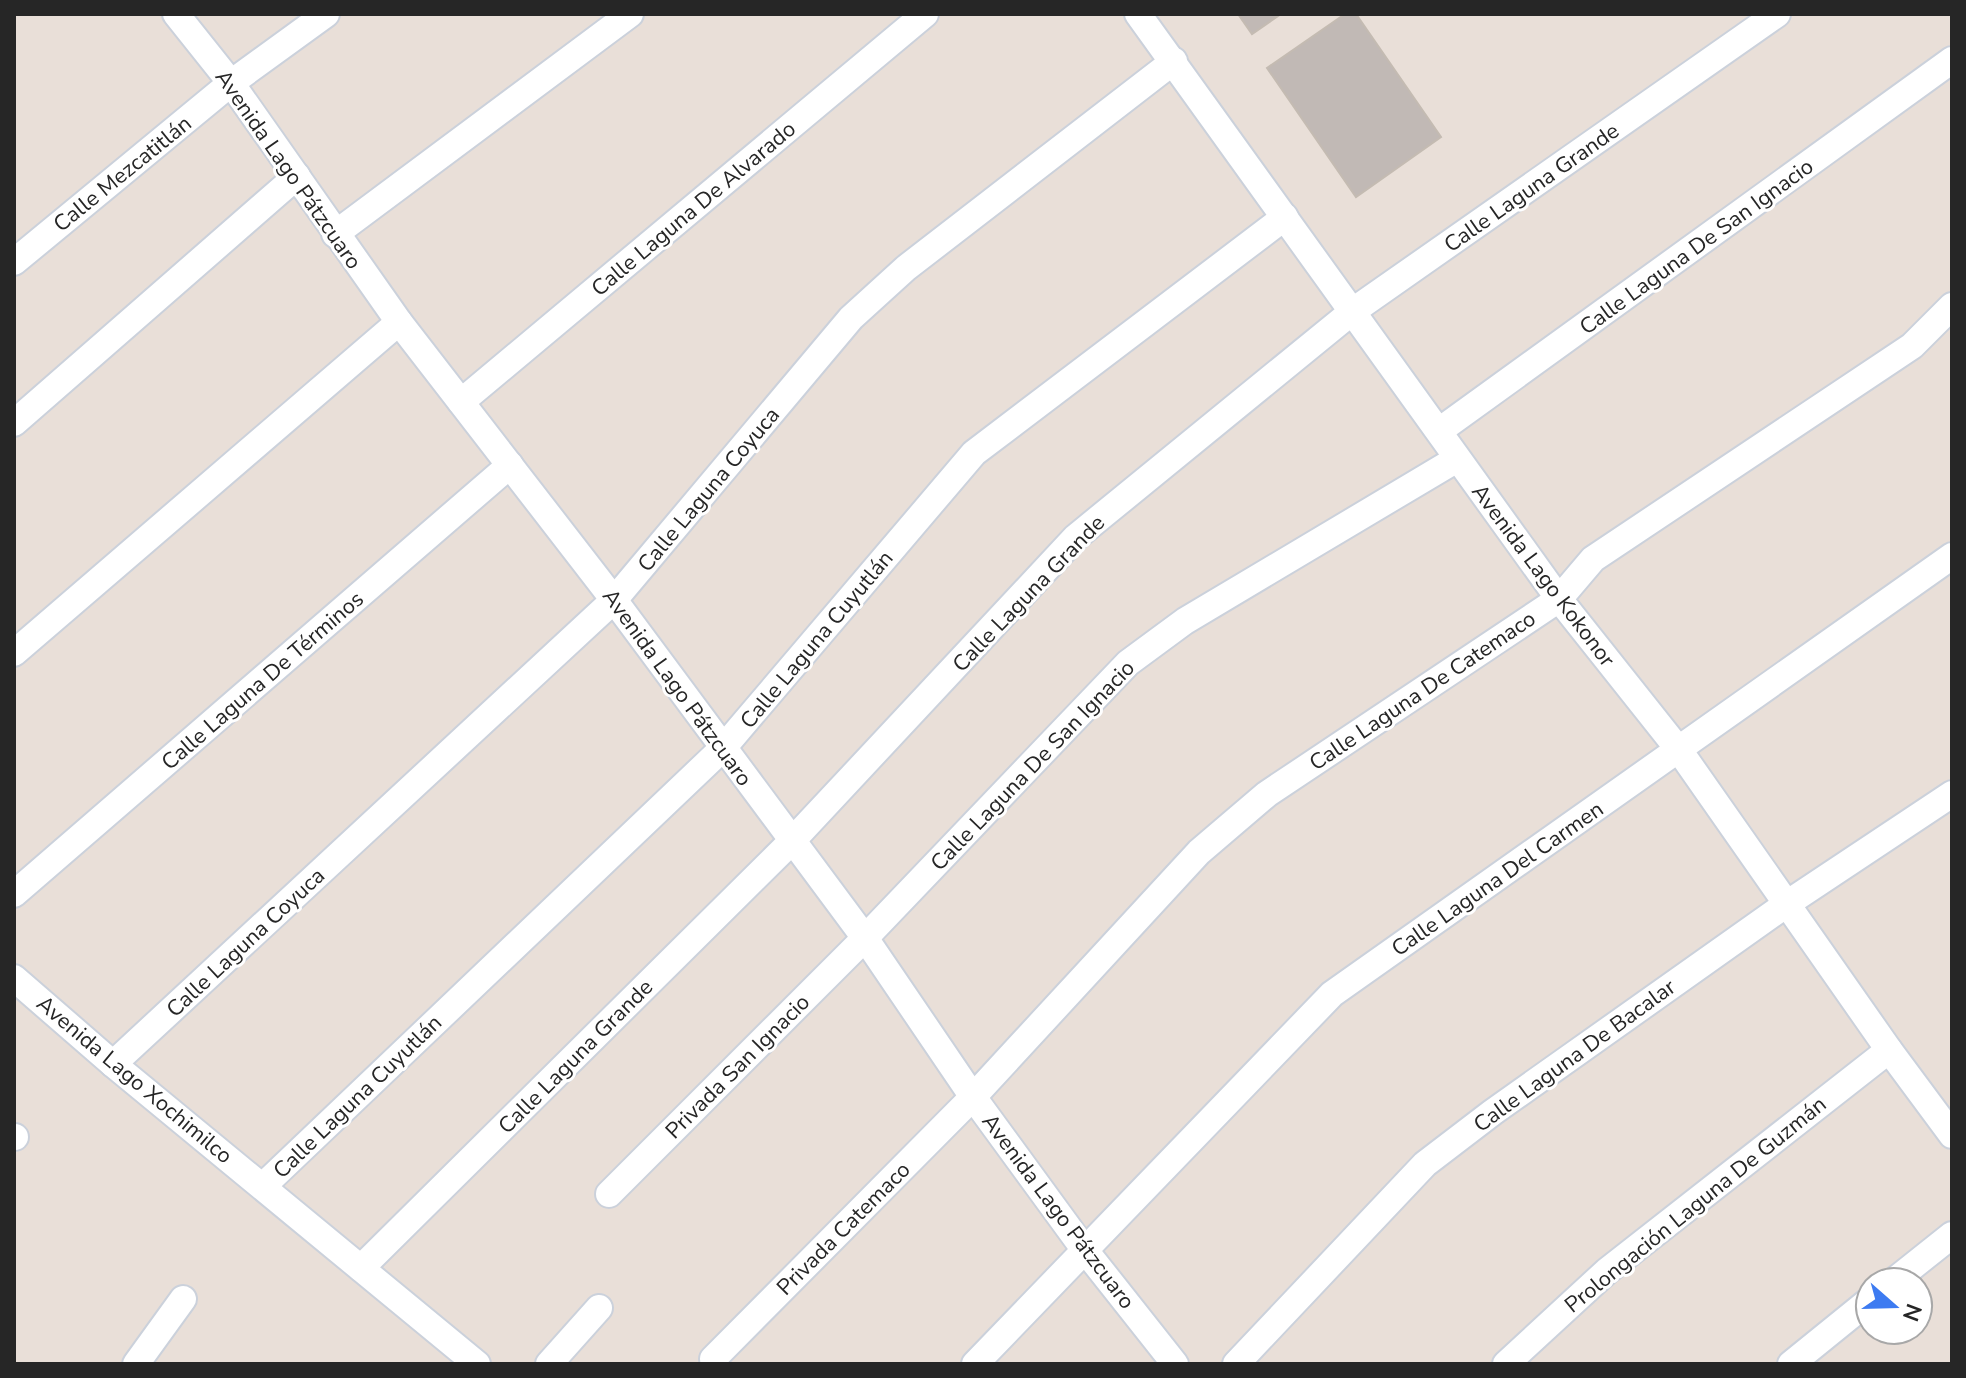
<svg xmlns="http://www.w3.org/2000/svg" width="1966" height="1378" font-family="'Nunito Sans',sans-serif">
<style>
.building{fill:#c1b9b5;stroke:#c4bbb2;stroke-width:2}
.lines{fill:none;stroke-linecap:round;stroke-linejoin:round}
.street-casing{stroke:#cbd1db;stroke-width:30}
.street{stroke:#fff;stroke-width:26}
.labels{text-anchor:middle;stroke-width:6;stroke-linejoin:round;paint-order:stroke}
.street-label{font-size:22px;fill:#262626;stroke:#fff}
</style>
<rect width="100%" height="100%" fill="#e9dfd8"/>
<g class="building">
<path d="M 1238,14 L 1281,14 L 1252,34 Z"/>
<path d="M 1345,14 L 1356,14 L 1441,137 L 1356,197 L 1267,68 Z"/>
</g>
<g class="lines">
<g class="street-casing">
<g id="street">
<path d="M 176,14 L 231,83 L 399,322 L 614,600 L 865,938 L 973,1097 L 1084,1249 L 1175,1364"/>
<path d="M 1138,14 L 1559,599 L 1679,750 L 1889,1050 L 1952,1135"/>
<path d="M 335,234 L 630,14"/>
<path d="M 14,262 L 231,83 L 326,14"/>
<path d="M 461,402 L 925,14"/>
<path d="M 14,423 L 297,176"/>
<path d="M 1439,431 L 1952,60"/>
<path d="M 14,653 L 399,322"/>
<path d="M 14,894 L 510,465"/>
<path d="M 14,978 L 113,1064 L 477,1364"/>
<path d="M 113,1064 L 614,600 L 851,318 L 906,268 L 1174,61"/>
<path d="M 14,1137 L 15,1137"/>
<path d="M 263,1186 L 723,748 L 974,453 L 1285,217"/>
<path d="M 609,1194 L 865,938 L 1128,663 L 1185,621 L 1457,459"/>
<path d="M 361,1268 L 791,842 L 1076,537 L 1353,311 L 1777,14"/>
<path d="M 1893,1282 L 1952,1235"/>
<path d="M 713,1359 L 973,1097 L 1199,852 L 1267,794 L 1559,599 L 1593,559 L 1912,346 L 1952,306"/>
<path d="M 136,1364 L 183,1299"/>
<path d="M 549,1364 L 599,1308"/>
<path d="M 975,1364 L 1332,994 L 1952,556"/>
<path d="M 1236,1364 L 1425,1164 L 1493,1112 L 1788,903 L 1952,794"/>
<path d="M 1506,1364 L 1607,1271 L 1889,1050"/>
<path d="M 1791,1364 L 1870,1300"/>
</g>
</g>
<use href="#street" class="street"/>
</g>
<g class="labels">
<g class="street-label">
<text transform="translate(289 169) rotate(55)" y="8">Avenida Lago Pátzcuaro</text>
<text transform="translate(122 173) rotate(-39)" y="8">Calle Mezcatitlán</text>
<text transform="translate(1531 187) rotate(-35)" y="8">Calle Laguna Grande</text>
<text transform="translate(693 208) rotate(-40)" y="8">Calle Laguna De Alvarado</text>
<text transform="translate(1696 246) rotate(-36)" y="8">Calle Laguna De San Ignacio</text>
<text transform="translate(708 489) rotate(-50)" y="8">Calle Laguna Coyuca</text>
<text transform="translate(1544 575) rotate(53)" y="8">Avenida Lago Kokonor</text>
<text transform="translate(1028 593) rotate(-46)" y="8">Calle Laguna Grande</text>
<text transform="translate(816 639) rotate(-50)" y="8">Calle Laguna Cuyutlán</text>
<text transform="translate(262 680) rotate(-41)" y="8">Calle Laguna De Términos</text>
<text transform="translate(678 687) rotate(54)" y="8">Avenida Lago Pátzcuaro</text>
<text transform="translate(1422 690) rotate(-34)" y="8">Calle Laguna De Catemaco</text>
<text transform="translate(1032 765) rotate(-46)" y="8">Calle Laguna De San Ignacio</text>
<text transform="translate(1497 878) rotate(-35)" y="8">Calle Laguna Del Carmen</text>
<text transform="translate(245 942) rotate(-43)" y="8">Calle Laguna Coyuca</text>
<text transform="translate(1574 1055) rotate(-36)" y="8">Calle Laguna De Bacalar</text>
<text transform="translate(575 1056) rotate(-45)" y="8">Calle Laguna Grande</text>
<text transform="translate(737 1066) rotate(-45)" y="8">Privada San Ignacio</text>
<text transform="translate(135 1079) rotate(40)" y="8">Avenida Lago Xochimilco</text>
<text transform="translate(357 1096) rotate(-44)" y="8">Calle Laguna Cuyutlán</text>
<text transform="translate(1695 1204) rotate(-39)" y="8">Prolongación Laguna De Guzmán</text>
<text transform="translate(1059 1211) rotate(53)" y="8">Avenida Lago Pátzcuaro</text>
<text transform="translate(843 1228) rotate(-45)" y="8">Privada Catemaco</text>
</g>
</g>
<rect width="1966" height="1378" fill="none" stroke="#262626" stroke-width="32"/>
<g transform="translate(1894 1306) rotate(110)"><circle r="38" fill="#ffffff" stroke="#a8a8a8" stroke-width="2"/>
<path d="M0-6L14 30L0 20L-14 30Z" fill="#3d7bf1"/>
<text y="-12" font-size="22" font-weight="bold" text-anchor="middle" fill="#262626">N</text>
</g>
</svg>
